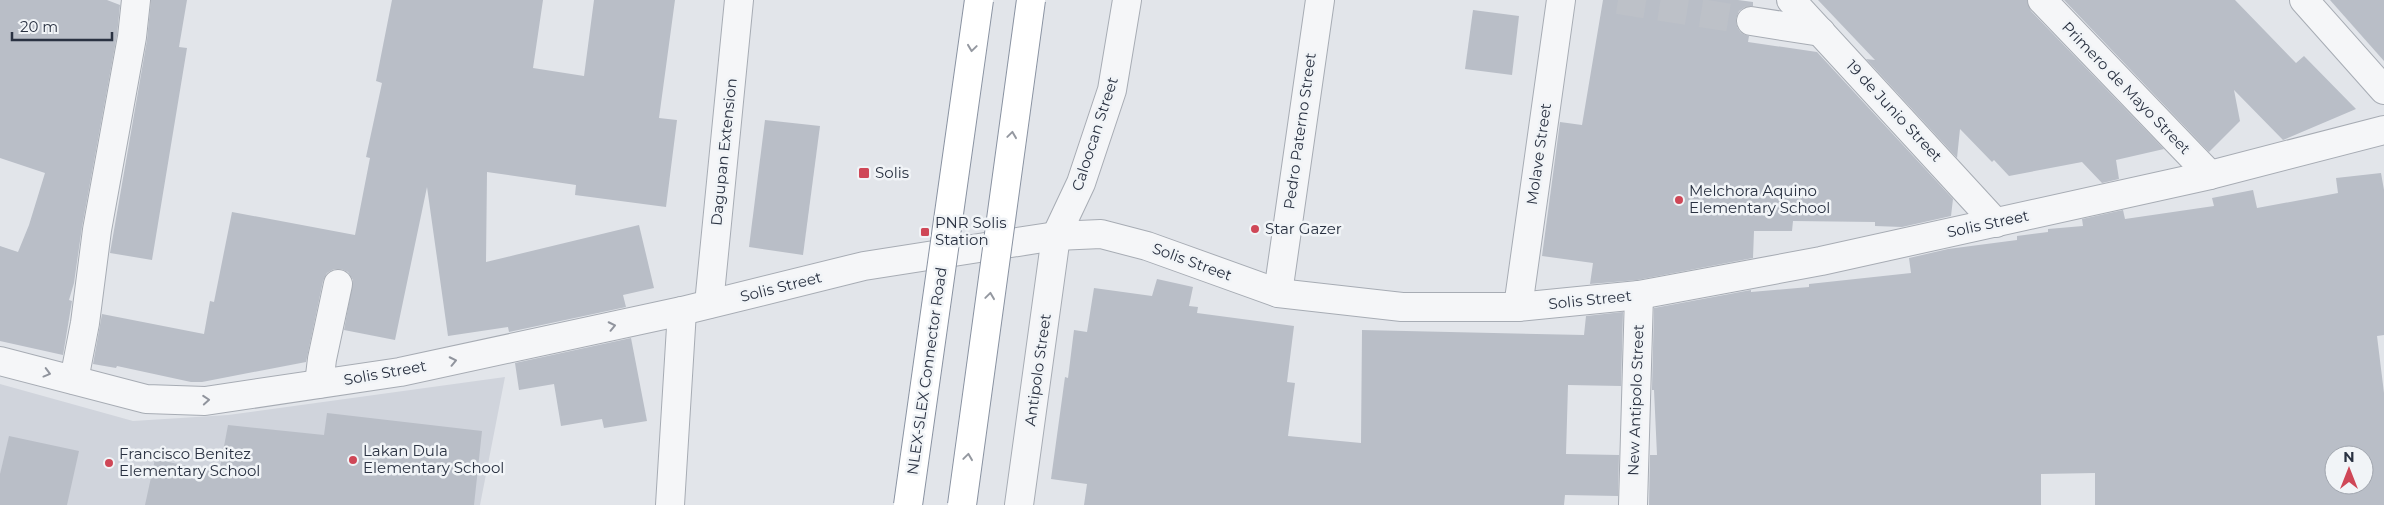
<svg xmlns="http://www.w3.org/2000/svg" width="2384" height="505" font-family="Montserrat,sans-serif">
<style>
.built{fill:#d0d4dc}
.building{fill:#b9bec7;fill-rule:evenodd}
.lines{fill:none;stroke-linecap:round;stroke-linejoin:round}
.minor-tunnel{stroke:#bdc1c8;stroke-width:28;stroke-dasharray:28 14;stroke-linecap:butt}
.minor-casing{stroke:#a7acb4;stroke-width:30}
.minor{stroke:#f5f6f8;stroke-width:28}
.highway-bridge-casing{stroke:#8992a1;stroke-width:30;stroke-linecap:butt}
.highway-bridge{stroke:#fff;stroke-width:28}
.oneway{stroke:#9498a0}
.oneway2{stroke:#90949d}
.poi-dot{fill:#cf4757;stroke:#f1f4f7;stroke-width:2}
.labels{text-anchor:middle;stroke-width:5;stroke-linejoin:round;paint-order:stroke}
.street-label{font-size:15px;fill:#2a3242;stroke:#f1f4f7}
.poi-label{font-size:15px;fill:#2a3242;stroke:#f1f4f7;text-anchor:start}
</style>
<rect width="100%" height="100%" fill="#e2e5ea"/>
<path class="built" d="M 505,377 L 480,505 L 0,505 L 0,384 L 133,421 L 228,415 Z"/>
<g class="building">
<path d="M 0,0 L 107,0 L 120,5 L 117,35 L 82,227 L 74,283 L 69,300 L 72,301 L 63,355 L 0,341 L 0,246 L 18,252 L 29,225 L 45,173 L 0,158 Z"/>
<path d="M 151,0 L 187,0 L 179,47 L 187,48 L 152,260 L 110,253 L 147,40 Z"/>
<path d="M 392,0 L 543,0 L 533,68 L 584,76 L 594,0 L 675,0 L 659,118 L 677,120 L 666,207 L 575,195 L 576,185 L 487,172 L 486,262 L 639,225 L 654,288 L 623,295 L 626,307 L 509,332 L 508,327 L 448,336 L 427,187 L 395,340 L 344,330 L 353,280 L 348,272 L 341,269 L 334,269 L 327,273 L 323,281 L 306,362 L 202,382 L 191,382 L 117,366 L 116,368 L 93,364 L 102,314 L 204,334 L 210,301 L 214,302 L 232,212 L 355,235 L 370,158 L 366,157 L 382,83 L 376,81 Z"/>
<path d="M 1603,0 L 1738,0 L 1753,2 L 1753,6 L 1745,7 L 1739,11 L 1736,19 L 1737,27 L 1741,33 L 1749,36 L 1748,42 L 1817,52 L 1953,199 L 1951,216 L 1902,227 L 1875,226 L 1875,222 L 1793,221 L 1792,231 L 1754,231 L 1753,258 L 1637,280 L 1590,284 L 1593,263 L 1542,256 L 1560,122 L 1582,125 Z"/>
<path d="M 1818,0 L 2027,0 L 2031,11 L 2164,149 L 2116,160 L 2119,179 L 2102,183 L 2082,162 L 2009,176 L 1994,160 L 1992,162 L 1960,129 L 1957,158 L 1866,59 L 1875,60 Z"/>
<path d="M 2064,0 L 2235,0 L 2296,63 L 2304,56 L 2356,109 L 2283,140 L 2234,90 L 2240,121 L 2209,152 Z"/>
<path d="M 2330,0 L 2384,0 L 2384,61 Z"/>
<path d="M 1473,10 L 1519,16 L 1512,75 L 1465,69 Z"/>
<path d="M 765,120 L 820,126 L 803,255 L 749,247 Z"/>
<path d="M 2381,173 L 2384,190 L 2384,335 L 2377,336 L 2384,393 L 2384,505 L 2095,505 L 2095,473 L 2041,474 L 2041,505 L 1649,505 L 1650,455 L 1657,455 L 1654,390 L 1652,390 L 1652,388 L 1654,308 L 1751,290 L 1751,292 L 1809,287 L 1809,284 L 1911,273 L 1909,258 L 1948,249 L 2017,240 L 2017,236 L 2048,232 L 2048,229 L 2083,226 L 2082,219 L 2123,210 L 2125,219 L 2214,206 L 2212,198 L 2253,190 L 2257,208 L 2338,193 L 2336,178 ZM 2334,455 L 2364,455 L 2364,485 L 2334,485 Z"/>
<path d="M 1157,279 L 1193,287 L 1189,306 L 1198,307 L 1197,313 L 1294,326 L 1287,382 L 1295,383 L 1288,436 L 1361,443 L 1362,330 L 1584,335 L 1586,316 L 1623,312 L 1621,386 L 1568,385 L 1566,454 L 1619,455 L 1618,496 L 1565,495 L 1564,505 L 1084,505 L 1087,484 L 1051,479 L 1065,377 L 1068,378 L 1074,330 L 1087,332 L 1094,288 L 1152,296 Z"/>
<path d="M 631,338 L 647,421 L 604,428 L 602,419 L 561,426 L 554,384 L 519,390 L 515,363 Z"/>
<path d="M 327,413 L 482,431 L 474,505 L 145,505 L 155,459 L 219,473 L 228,425 L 324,435 Z"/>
<path d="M 9,436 L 79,451 L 67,505 L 0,505 L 0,474 Z"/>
</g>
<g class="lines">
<path class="minor-tunnel" d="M 1618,0 L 1751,21"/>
<g class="minor-casing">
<g id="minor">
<path d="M 1791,0 L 1996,223"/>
<path d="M 2042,0 L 2210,175"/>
<path d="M 2304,0 L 2384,90"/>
<path d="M 1751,21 L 1821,32"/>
<path d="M 1278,293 L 1320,0"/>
<path d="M 709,304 L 739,0"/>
<path d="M 1518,307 L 1561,0"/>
<path d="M 0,361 L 146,399 L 205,401 L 400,372 L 682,311 L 864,266 L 1056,236 L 1101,234 L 1147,246 L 1278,293 L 1402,307 L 1518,307 L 1639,295 L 1821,261 L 2210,175 L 2384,130"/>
<path d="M 74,380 L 85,323 L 97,230 L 132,37 L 136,0"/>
<path d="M 319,384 L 322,359 L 338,284"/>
<path d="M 670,505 L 682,311"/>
<path d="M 1019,505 L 1056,236 L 1081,183 L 1112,90 L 1127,0"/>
<path d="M 1633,505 L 1639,295"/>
</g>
</g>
<use href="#minor" class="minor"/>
<g class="highway-bridge-casing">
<g id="highway-bridge">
<path d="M 908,505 L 979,0"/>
<path d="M 962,505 L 1031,0"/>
</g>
</g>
<use href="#highway-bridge" class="highway-bridge"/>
</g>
<defs><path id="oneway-chevron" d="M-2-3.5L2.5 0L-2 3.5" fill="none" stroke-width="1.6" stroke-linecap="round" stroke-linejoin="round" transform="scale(1.25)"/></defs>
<g class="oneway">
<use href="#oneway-chevron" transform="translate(972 48) rotate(98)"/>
<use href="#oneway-chevron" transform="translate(1012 135) rotate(-82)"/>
<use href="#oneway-chevron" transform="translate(990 296) rotate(-82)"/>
<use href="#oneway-chevron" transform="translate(968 457) rotate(-82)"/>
</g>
<g class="oneway2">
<use href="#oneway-chevron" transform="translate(612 326) rotate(-12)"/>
<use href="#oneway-chevron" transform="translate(453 361) rotate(-12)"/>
<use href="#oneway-chevron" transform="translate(47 373) rotate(15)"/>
<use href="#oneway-chevron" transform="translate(206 400) rotate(-4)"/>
</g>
<g class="poi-dot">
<rect x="858" y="167" width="12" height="12" rx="2.5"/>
<circle cx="1679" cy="200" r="5"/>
<circle cx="1255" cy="229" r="5"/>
<rect x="920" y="227" width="10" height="10" rx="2.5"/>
<circle cx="353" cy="460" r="5"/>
<circle cx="109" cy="463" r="5"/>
</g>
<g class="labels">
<g class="street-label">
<text transform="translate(2126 88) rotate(46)" y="5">Primero de Mayo Street</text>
<text transform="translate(1894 111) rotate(47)" y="5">19 de Junio Street</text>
<text transform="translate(1300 131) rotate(-82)" y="5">Pedro Paterno Street</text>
<text transform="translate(1095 134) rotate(-72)" y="5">Caloocan Street</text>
<text transform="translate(724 152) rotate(-84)" y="5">Dagupan Extension</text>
<text transform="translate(1539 154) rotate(-82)" y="5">Molave Street</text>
<text transform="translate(1988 224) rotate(-12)" y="5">Solis Street</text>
<text transform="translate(1192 262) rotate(20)" y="5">Solis Street</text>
<text transform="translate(781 287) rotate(-14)" y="5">Solis Street</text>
<text transform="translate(1590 300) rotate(-6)" y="5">Solis Street</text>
<text transform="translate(1038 370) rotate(-82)" y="5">Antipolo Street</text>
<text transform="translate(927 371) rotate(-82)" y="5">NLEX-SLEX Connector Road</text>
<text transform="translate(385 373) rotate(-10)" y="5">Solis Street</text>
<text transform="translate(1636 400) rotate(-88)" y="5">New Antipolo Street</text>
</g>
<g class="poi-label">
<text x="875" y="178">Solis</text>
<text x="1689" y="196">Melchora Aquino<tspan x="1689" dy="17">Elementary School</tspan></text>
<text x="935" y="228">PNR Solis<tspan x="935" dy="17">Station</tspan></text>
<text x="1265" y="234">Star Gazer</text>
<text x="363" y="456">Lakan Dula<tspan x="363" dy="17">Elementary School</tspan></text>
<text x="119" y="459">Francisco Benitez<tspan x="119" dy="17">Elementary School</tspan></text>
</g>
</g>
<g transform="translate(2349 470)"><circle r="24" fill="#f1f4f7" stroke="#a1a6af"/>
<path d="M0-4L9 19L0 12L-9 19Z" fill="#cf4757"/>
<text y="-8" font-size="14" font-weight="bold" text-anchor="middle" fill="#2a3242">N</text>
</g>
<path d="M12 32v8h100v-8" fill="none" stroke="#2a3242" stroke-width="2.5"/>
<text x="20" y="32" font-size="15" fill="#2a3242" stroke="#f1f4f7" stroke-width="4" paint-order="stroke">20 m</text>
</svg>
